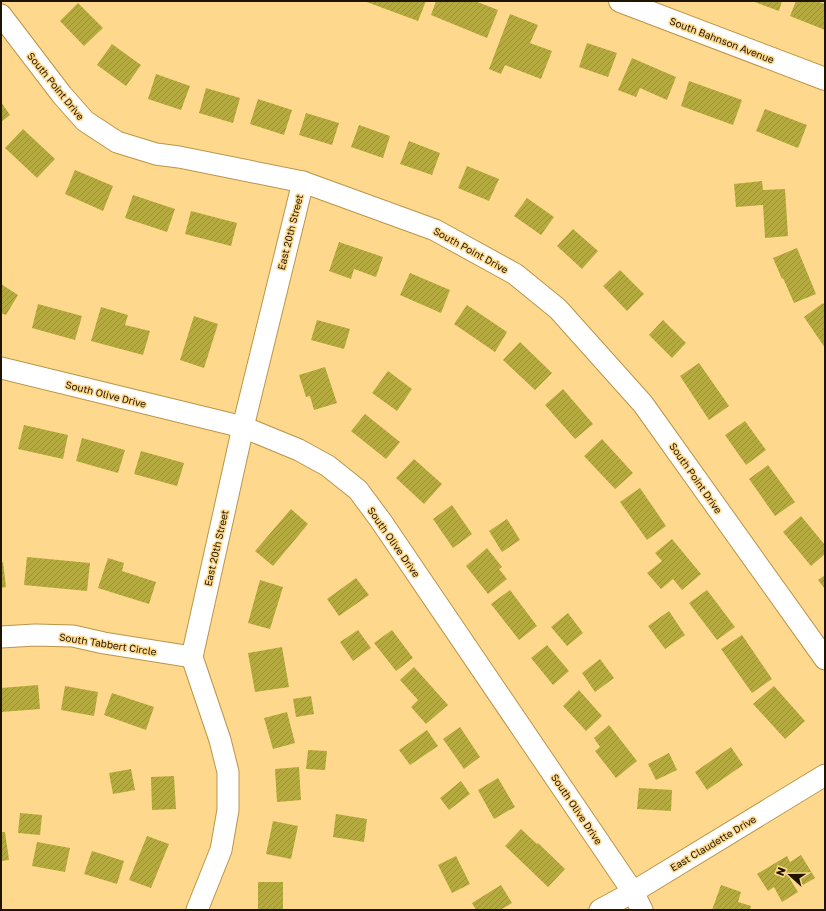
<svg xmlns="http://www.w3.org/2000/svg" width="826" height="911" font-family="'Golos Text',sans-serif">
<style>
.building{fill:url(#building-hatch)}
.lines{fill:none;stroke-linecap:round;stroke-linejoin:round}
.street-casing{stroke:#ba954a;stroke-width:23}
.secondary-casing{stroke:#ba954a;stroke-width:24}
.street{stroke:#fff;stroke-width:21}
.secondary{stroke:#fff;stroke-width:22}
.labels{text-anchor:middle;stroke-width:3;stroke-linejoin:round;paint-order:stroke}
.street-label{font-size:10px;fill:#1f1400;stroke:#fed88c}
</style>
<defs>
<pattern id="building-hatch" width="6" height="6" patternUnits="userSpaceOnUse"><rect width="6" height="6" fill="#b5aa3f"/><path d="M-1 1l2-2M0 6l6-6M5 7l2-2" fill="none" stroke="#9b9136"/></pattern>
</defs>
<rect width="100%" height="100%" fill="#fed88c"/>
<g class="building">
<path d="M 364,1 L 426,1 L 418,21 Z"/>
<path d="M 436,1 L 475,1 L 498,10 L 487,38 L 431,15 Z"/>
<path d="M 752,1 L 782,1 L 779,11 Z"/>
<path d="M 796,1 L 816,1 L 825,4 L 825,30 L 790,16 Z"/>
<path d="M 78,3 L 103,28 L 84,46 L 60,21 Z"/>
<path d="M 510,14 L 538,25 L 530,43 L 552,51 L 541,79 L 505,65 L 501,74 L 489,69 Z"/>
<path d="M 587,43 L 617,53 L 608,77 L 579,67 Z"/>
<path d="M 112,44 L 141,65 L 126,86 L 97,65 Z"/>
<path d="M 632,58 L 676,77 L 667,100 L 640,88 L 636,97 L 618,90 Z"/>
<path d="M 156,74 L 190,86 L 181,110 L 148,99 Z"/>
<path d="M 689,81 L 742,100 L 733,125 L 681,106 Z"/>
<path d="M 206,88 L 240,98 L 233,123 L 199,113 Z"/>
<path d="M 258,99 L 292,110 L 284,135 L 250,124 Z"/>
<path d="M 1,102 L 10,115 L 1,122 Z"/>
<path d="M 765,109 L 807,125 L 798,148 L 756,131 Z"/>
<path d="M 306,113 L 339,123 L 332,145 L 299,135 Z"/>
<path d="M 359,125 L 390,136 L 383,158 L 351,147 Z"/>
<path d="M 23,129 L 55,159 L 37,178 L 5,148 Z"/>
<path d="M 409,141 L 440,153 L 432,175 L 400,164 Z"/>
<path d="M 467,166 L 499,179 L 489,201 L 458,188 Z"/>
<path d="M 75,170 L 113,186 L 103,211 L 65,194 Z"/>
<path d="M 762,181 L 763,190 L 785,189 L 788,236 L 765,238 L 763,205 L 736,207 L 734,184 Z"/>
<path d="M 133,195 L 175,209 L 167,232 L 125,218 Z"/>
<path d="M 527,198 L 554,217 L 541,235 L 514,216 Z"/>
<path d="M 191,211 L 237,223 L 231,246 L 185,234 Z"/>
<path d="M 573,229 L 598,251 L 582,269 L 557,246 Z"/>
<path d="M 339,242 L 383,257 L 376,277 L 354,269 L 351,279 L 329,271 Z"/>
<path d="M 797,248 L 816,294 L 794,303 L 783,278 L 782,279 L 773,258 Z"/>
<path d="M 620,270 L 644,294 L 627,311 L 603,286 Z"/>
<path d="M 410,273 L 450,290 L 441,313 L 400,295 Z"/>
<path d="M 1,284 L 18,295 L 6,315 L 1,313 Z"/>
<path d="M 823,303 L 825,306 L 825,348 L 804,317 Z"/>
<path d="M 38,304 L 82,316 L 75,340 L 32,328 Z"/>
<path d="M 467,305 L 507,332 L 495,352 L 454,324 Z"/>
<path d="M 101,307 L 128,315 L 125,325 L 150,331 L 143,355 L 91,341 Z"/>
<path d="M 194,316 L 218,324 L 204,368 L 180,360 Z"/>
<path d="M 317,320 L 350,329 L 344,349 L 311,340 Z"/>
<path d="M 663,320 L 686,343 L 672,358 L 649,335 Z"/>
<path d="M 520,342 L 552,373 L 535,390 L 503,360 Z"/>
<path d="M 699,363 L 729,406 L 709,420 L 680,376 Z"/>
<path d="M 325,367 L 337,403 L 314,410 L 310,396 L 306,397 L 299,375 Z"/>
<path d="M 388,371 L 412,389 L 397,411 L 372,393 Z"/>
<path d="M 563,389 L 593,424 L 575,439 L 545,405 Z"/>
<path d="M 365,414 L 400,442 L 386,459 L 351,431 Z"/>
<path d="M 745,421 L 766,450 L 746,465 L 725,435 Z"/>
<path d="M 24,425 L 68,435 L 63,459 L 18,449 Z"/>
<path d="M 82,438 L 125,450 L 118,473 L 76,461 Z"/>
<path d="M 602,439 L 633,473 L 615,489 L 584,456 Z"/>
<path d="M 141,451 L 184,463 L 177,486 L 134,474 Z"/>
<path d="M 414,459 L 442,484 L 424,504 L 396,478 Z"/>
<path d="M 768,465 L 795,502 L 775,516 L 749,479 Z"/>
<path d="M 640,488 L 666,526 L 647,540 L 620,502 Z"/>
<path d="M 452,505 L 472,534 L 453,548 L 433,519 Z"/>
<path d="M 291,509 L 308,524 L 273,566 L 255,551 Z"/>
<path d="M 801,516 L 825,545 L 825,554 L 811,566 L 783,532 Z"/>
<path d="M 507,519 L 520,540 L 502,552 L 489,531 Z"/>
<path d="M 672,539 L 701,574 L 682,590 L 673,579 L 661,589 L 647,573 L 662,561 L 655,553 Z"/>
<path d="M 487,548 L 502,567 L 499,569 L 507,579 L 488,594 L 466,566 Z"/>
<path d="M 27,557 L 90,563 L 87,591 L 24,585 Z"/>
<path d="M 108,558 L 124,563 L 122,571 L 156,582 L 149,604 L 98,588 Z"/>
<path d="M 3,562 L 6,587 L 1,588 L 1,563 Z"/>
<path d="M 825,575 L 825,589 L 818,580 Z"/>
<path d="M 356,578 L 369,595 L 339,616 L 327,599 Z"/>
<path d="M 260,580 L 283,587 L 270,629 L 248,623 Z"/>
<path d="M 510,590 L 537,626 L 519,640 L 491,604 Z"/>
<path d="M 707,590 L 735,627 L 717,640 L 689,603 Z"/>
<path d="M 669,611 L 685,635 L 665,649 L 648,626 Z"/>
<path d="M 568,613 L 583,633 L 567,646 L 551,627 Z"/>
<path d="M 358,630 L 371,648 L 353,661 L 340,642 Z"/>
<path d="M 392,630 L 413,658 L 396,671 L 374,643 Z"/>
<path d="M 742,635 L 772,679 L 752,693 L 721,649 Z"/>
<path d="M 547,645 L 569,671 L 553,685 L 531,658 Z"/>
<path d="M 282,647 L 289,687 L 255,692 L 248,653 Z"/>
<path d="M 600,659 L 614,678 L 595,692 L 582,673 Z"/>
<path d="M 414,667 L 448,705 L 426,724 L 411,707 L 418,700 L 400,680 Z"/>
<path d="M 38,685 L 40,709 L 1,712 L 1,688 Z"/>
<path d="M 65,686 L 98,692 L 94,716 L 61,710 Z"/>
<path d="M 774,686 L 805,721 L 785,739 L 753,704 Z"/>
<path d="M 579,690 L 602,716 L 586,731 L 563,706 Z"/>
<path d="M 112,693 L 154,707 L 146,730 L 104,715 Z"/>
<path d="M 311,696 L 314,714 L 296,717 L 293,699 Z"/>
<path d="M 287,712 L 295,743 L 273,749 L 264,718 Z"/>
<path d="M 609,725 L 637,761 L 616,778 L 595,751 L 600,747 L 594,738 Z"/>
<path d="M 460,727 L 480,757 L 464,769 L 443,739 Z"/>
<path d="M 427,730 L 438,746 L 410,765 L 399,750 Z"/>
<path d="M 731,747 L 743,765 L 707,790 L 695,772 Z"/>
<path d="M 308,750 L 327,751 L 325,770 L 306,769 Z"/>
<path d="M 669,753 L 677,770 L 656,780 L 648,764 Z"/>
<path d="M 299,767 L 301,800 L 277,802 L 275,769 Z"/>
<path d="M 131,769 L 135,790 L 113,794 L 109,773 Z"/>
<path d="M 174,776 L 176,809 L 152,810 L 151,777 Z"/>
<path d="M 498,778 L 515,807 L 494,819 L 478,790 Z"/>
<path d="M 461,781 L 470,794 L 449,810 L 440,798 Z"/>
<path d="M 639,788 L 672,790 L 671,811 L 637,809 Z"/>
<path d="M 20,813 L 42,815 L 40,835 L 18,833 Z"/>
<path d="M 336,814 L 367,819 L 364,842 L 333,837 Z"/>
<path d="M 273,821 L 298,826 L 291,859 L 266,854 Z"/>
<path d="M 521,829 L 537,844 L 538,843 L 565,869 L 548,887 L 505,846 Z"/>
<path d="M 1,832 L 5,832 L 9,860 L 1,861 Z"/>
<path d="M 147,836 L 169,844 L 151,888 L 129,880 Z"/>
<path d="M 37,842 L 70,848 L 65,872 L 32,866 Z"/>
<path d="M 92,851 L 124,861 L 117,884 L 84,874 Z"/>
<path d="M 801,855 L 815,878 L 803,885 L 797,875 L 790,879 L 798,892 L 782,902 L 774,887 L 768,891 L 757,874 L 787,856 L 790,862 Z"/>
<path d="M 456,856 L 470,884 L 452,893 L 438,865 Z"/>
<rect x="258" y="882" width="25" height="28"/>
<path d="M 501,885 L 512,903 L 500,910 L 476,910 L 472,903 Z"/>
<path d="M 721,885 L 741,892 L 738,902 L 751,906 L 750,910 L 712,910 Z"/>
</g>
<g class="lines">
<g class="street-casing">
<g id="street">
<path d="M 1,15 L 62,95 L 85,121 L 117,142 L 156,154 L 179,157 L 303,182 L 435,230 L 515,274 L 558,309 L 643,404 L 825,659"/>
<path d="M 1,368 L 243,427 L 299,450 L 328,466 L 358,490 L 381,521 L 633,892 L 642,910"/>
<path d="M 1,637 L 35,635 L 73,636 L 104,643 L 192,657"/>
<path d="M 197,910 L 221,850 L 228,810 L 228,772 L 220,740 L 192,657 L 243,427 L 303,182"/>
<path d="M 600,910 L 633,892 L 825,775"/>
</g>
</g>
<g class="secondary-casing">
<path id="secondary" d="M 620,1 L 825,79"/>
</g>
<use href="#street" class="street"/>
<use href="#secondary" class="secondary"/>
</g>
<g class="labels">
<g class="street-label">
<text transform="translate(722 40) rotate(21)" y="4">South Bahnson Avenue</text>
<text transform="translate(56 86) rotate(51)" y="4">South Point Drive</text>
<text transform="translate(290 232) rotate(-76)" y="4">East 20th Street</text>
<text transform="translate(471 250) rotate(29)" y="4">South Point Drive</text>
<text transform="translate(106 394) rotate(14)" y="4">South Olive Drive</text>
<text transform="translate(696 478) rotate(55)" y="4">South Point Drive</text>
<text transform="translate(394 542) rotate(55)" y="4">South Olive Drive</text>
<text transform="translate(216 548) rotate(-77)" y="4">East 20th Street</text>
<text transform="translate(108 644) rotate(9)" y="4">South Tabbert Circle</text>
<text transform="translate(577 809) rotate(56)" y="4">South Olive Drive</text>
<text transform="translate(713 843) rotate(-31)" y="4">East Claudette Drive</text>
</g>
</g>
<rect width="826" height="911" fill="none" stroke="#1f1400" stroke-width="4"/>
<g transform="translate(790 875) rotate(291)" stroke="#fed88c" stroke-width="3" paint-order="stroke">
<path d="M0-3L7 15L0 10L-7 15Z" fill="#1f1400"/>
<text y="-6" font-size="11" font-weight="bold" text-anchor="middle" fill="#1f1400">N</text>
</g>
</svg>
